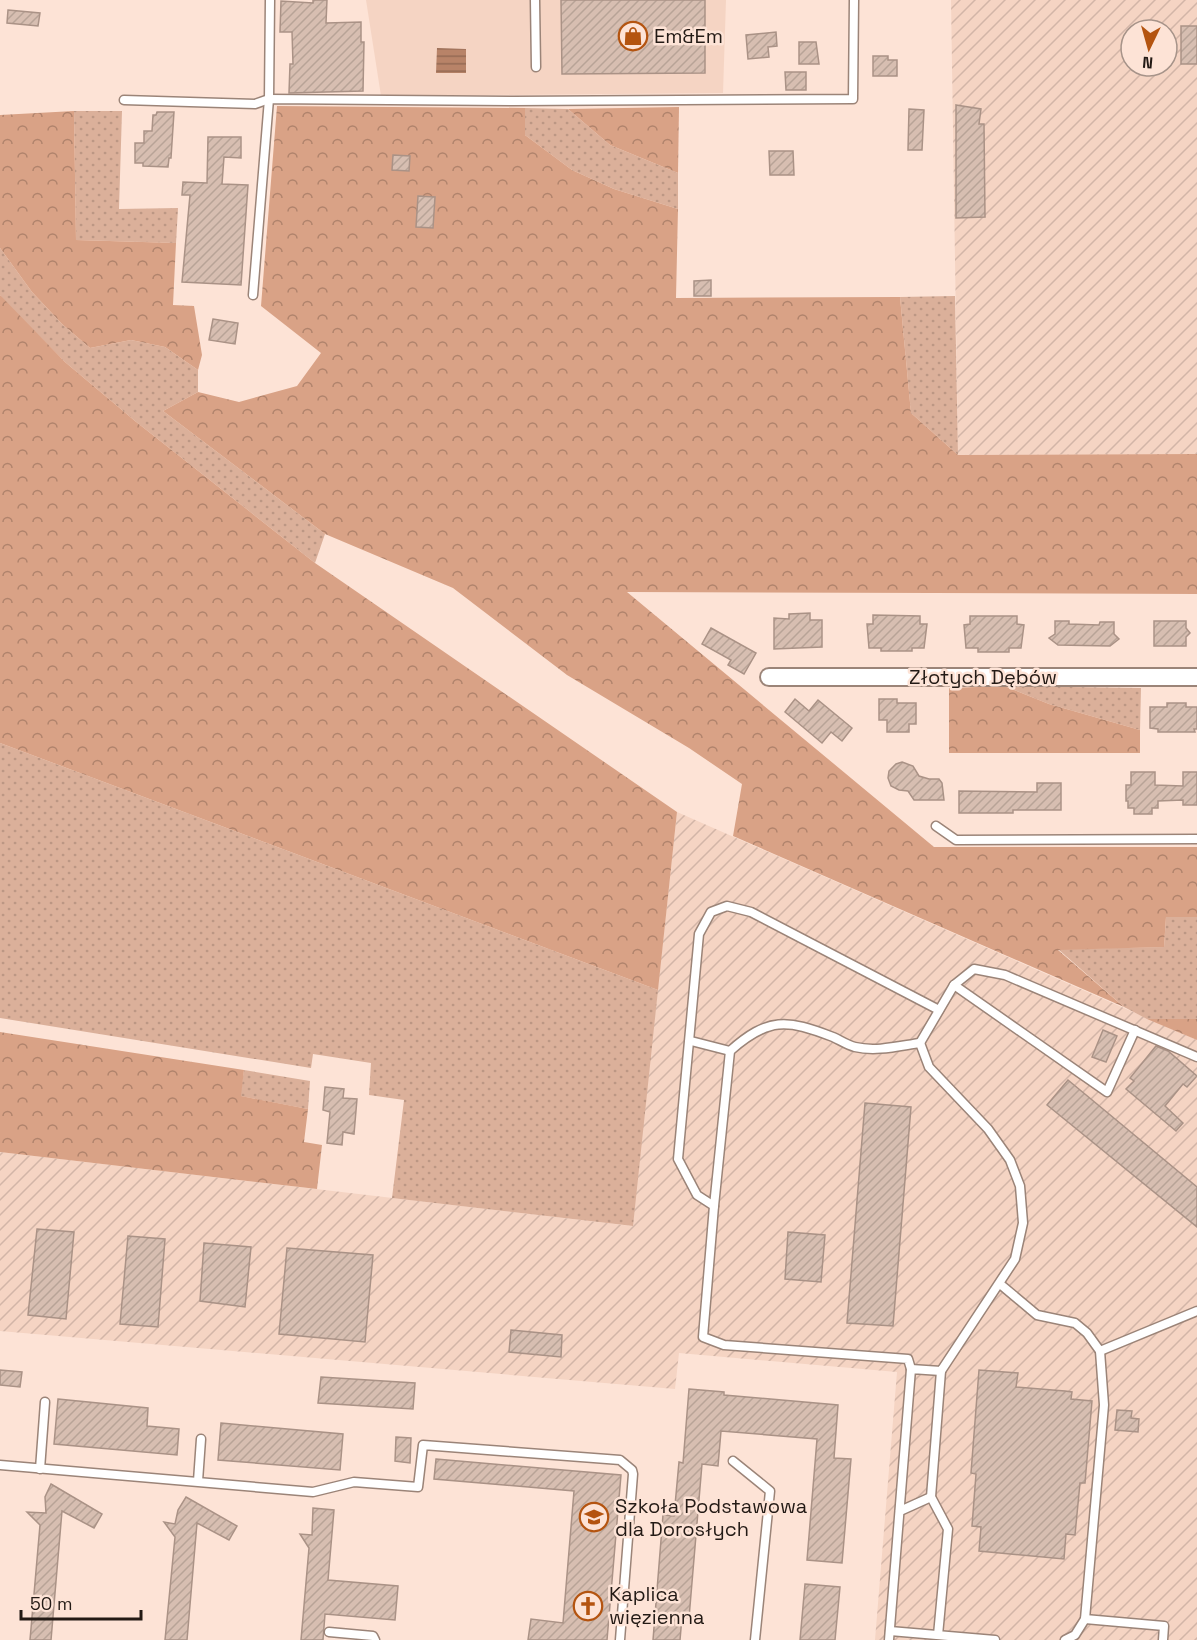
<svg xmlns="http://www.w3.org/2000/svg" width="1197" height="1640" font-family="'Space Grotesk',sans-serif">
<style>
.built{fill:#f5d4c3}
.industrial{fill:url(#industrial-furrows);fill-rule:evenodd}
.grass{fill:url(#grass-dots)}
.forest{fill:url(#forest-crowns)}
.water{fill:url(#water-rules)}
.building{fill:url(#building-hatch);stroke:#aa9286;stroke-width:1.5}
.lines{fill:none;stroke-linecap:round;stroke-linejoin:round}
.lane-casing{stroke:#9b8478;stroke-width:11}
.street-casing{stroke:#9b8478;stroke-width:20}
.lane{stroke:#fff;stroke-width:8}
.street{stroke:#fff;stroke-width:16}
.labels{text-anchor:middle;stroke-width:5;stroke-linejoin:round;paint-order:stroke}
.poi-label{font-size:20px;fill:#231a15;stroke:#fde3d6;text-anchor:start}
.street-label{font-size:20px;fill:#231a15;stroke:#fde3d6}
</style>
<defs>
<pattern id="industrial-furrows" width="10" height="10" patternUnits="userSpaceOnUse" patternTransform="scale(1.5)"><rect width="10" height="10" fill="#f5d4c3"/><path d="M-1 1l2-2M0 10L10 0M9 11l2-2" fill="none" stroke="#d2b5a7"/></pattern>
<pattern id="grass-dots" width="8" height="8" patternUnits="userSpaceOnUse" patternTransform="scale(1.5)"><rect width="8" height="8" fill="#dbb09a"/><path d="M2 2h.1M6 6h.1" fill="none" stroke="#bc9784" stroke-width="1.8" stroke-linecap="round"/></pattern>
<pattern id="forest-crowns" width="20" height="18" patternUnits="userSpaceOnUse" patternTransform="scale(1.5)"><rect width="20" height="18" fill="#d9a286"/><path d="M2 6a3 3 0 1 1 6 0M12 15a3 3 0 1 1 6 0" fill="none" stroke="#b0836c"/></pattern>
<pattern id="water-rules" width="6" height="5" patternUnits="userSpaceOnUse" patternTransform="scale(1.5)"><rect width="6" height="5" fill="#b88368"/><path d="M0 2.5h6" fill="none" stroke="#956a54"/></pattern>
<pattern id="building-hatch" width="6" height="6" patternUnits="userSpaceOnUse" patternTransform="scale(1.5)"><rect width="6" height="6" fill="#d7beb1"/><path d="M-1 1l2-2M0 6l6-6M5 7l2-2" fill="none" stroke="#b8a397"/></pattern>
</defs>
<rect width="100%" height="100%" fill="#fde3d6"/>
<path class="built" d="M 366,0 L 726,0 L 723,93 L 381,96 Z"/>
<g class="industrial">
<path d="M 951,0 L 1197,0 L 1197,454 L 958,455 ZM 1131,30 L 1167,30 L 1167,66 L 1131,66 Z"/>
<path d="M 677,812 L 1197,1040 L 1197,1640 L 875,1640 L 897,1372 L 679,1353 L 675,1389 L 0,1331 L 0,1152 L 632,1226 Z"/>
</g>
<g class="grass">
<path d="M 525,108 L 568,109 L 610,145 L 678,173 L 678,209 L 614,189 L 572,170 L 525,135 Z"/>
<path d="M 74,111 L 122,111 L 119,209 L 178,208 L 176,243 L 76,240 Z"/>
<path d="M 0,248 L 32,292 L 62,324 L 90,348 L 131,340 L 165,347 L 198,370 L 198,392 L 163,411 L 325,534 L 315,563 L 135,421 L 65,362 L 4,301 L 0,295 Z"/>
<path d="M 955,296 L 958,455 L 911,413 L 900,297 Z"/>
<path d="M 1004,686 L 1141,688 L 1140,730 L 1049,704 Z"/>
<path d="M 0,743 L 658,990 L 633,1226 L 392,1198 L 404,1100 L 369,1095 L 371,1063 L 313,1054 L 311,1068 L 0,1018 Z"/>
<path d="M 1166,917 L 1197,917 L 1197,1019 L 1147,1019 L 1124,1007 L 1058,949 L 1164,947 Z"/>
<path d="M 244,1070 L 310,1081 L 308,1109 L 240,1096 Z"/>
</g>
<g class="forest">
<path d="M 277,106 L 525,108 L 525,135 L 572,170 L 614,189 L 678,209 L 676,298 L 900,297 L 911,413 L 958,455 L 1197,454 L 1197,594 L 627,592 L 934,847 L 1197,847 L 1197,917 L 1166,917 L 1164,947 L 1058,950 L 1124,1007 L 733,836 L 742,784 L 689,748 L 567,675 L 453,588 L 325,534 L 163,411 L 198,392 L 239,402 L 297,386 L 321,353 L 261,306 Z"/>
<path d="M 679,107 L 678,173 L 610,145 L 568,109 Z"/>
<path d="M 74,111 L 76,240 L 176,243 L 173,305 L 194,306 L 202,355 L 198,370 L 165,347 L 131,340 L 90,348 L 62,324 L 32,292 L 0,248 L 0,115 Z"/>
<path d="M 0,295 L 65,362 L 135,421 L 315,563 L 677,812 L 658,990 L 0,743 Z"/>
<path d="M 1004,686 L 1049,704 L 1140,730 L 1140,753 L 949,753 L 949,688 Z"/>
<path d="M 1147,1019 L 1197,1019 L 1197,1040 Z"/>
<path d="M 0,1032 L 244,1070 L 241,1096 L 308,1109 L 304,1142 L 322,1145 L 317,1189 L 0,1152 Z"/>
</g>
<path class="water" d="M 437,48 L 466,49 L 466,73 L 436,73 Z"/>
<g class="building">
<path d="M 313,0 L 327,0 L 326,23 L 361,22 L 361,42 L 364,42 L 363,91 L 289,93 L 290,64 L 293,64 L 292,32 L 280,32 L 281,1 L 313,3 Z"/>
<path d="M 561,0 L 705,0 L 705,73 L 562,74 Z"/>
<path d="M 8,10 L 40,13 L 38,26 L 7,23 Z"/>
<rect x="1181" y="26" width="16" height="38"/>
<path d="M 776,32 L 777,46 L 768,47 L 769,57 L 748,59 L 746,35 Z"/>
<path d="M 799,42 L 816,42 L 819,64 L 799,64 Z"/>
<path d="M 873,56 L 888,56 L 888,60 L 897,60 L 897,76 L 873,76 Z"/>
<path d="M 785,72 L 806,72 L 806,90 L 786,90 Z"/>
<path d="M 956,105 L 981,109 L 979,124 L 984,124 L 985,217 L 956,218 Z"/>
<path d="M 909,109 L 924,110 L 922,150 L 908,150 Z"/>
<path d="M 157,112 L 174,112 L 171,158 L 169,158 L 168,167 L 143,166 L 143,163 L 135,163 L 135,143 L 144,143 L 144,131 L 152,131 L 153,115 L 156,115 Z"/>
<path d="M 208,137 L 241,137 L 241,158 L 224,157 L 222,184 L 248,185 L 241,285 L 182,282 L 190,195 L 182,195 L 183,182 L 207,183 Z"/>
<path d="M 769,151 L 793,151 L 794,175 L 770,175 Z"/>
<path d="M 393,155 L 410,156 L 409,171 L 392,170 Z"/>
<path d="M 418,196 L 435,197 L 433,228 L 416,227 Z"/>
<path d="M 711,280 L 711,296 L 694,296 L 694,281 Z"/>
<path d="M 213,319 L 238,323 L 235,344 L 209,340 Z"/>
<path d="M 810,613 L 810,620 L 822,620 L 822,647 L 774,649 L 774,618 L 789,619 L 789,614 Z"/>
<path d="M 873,615 L 920,616 L 920,624 L 927,624 L 924,648 L 912,648 L 912,651 L 881,651 L 881,648 L 869,648 L 867,624 L 873,624 Z"/>
<path d="M 970,616 L 1017,616 L 1017,624 L 1024,625 L 1021,648 L 1009,648 L 1009,652 L 978,652 L 978,648 L 966,648 L 964,625 L 970,624 Z"/>
<path d="M 1055,621 L 1069,621 L 1069,624 L 1099,625 L 1100,622 L 1114,622 L 1114,634 L 1119,639 L 1110,646 L 1058,645 L 1049,638 L 1055,634 Z"/>
<path d="M 1154,621 L 1186,621 L 1186,628 L 1190,633 L 1186,637 L 1186,646 L 1154,646 Z"/>
<path d="M 711,628 L 756,653 L 744,674 L 728,665 L 731,660 L 702,644 Z"/>
<path d="M 795,699 L 809,711 L 818,700 L 852,728 L 842,741 L 831,732 L 822,743 L 785,712 Z"/>
<path d="M 879,699 L 897,699 L 897,703 L 916,703 L 916,724 L 909,724 L 909,732 L 887,732 L 887,720 L 879,720 Z"/>
<path d="M 1167,703 L 1186,703 L 1186,707 L 1197,707 L 1197,729 L 1194,729 L 1195,732 L 1158,732 L 1158,729 L 1150,728 L 1150,707 L 1167,707 Z"/>
<path d="M 902,762 L 913,766 L 919,776 L 929,779 L 939,779 L 942,783 L 944,800 L 914,800 L 908,791 L 899,790 L 891,786 L 888,778 L 889,771 L 896,764 Z"/>
<path d="M 1131,772 L 1155,772 L 1155,785 L 1183,786 L 1183,772 L 1197,772 L 1197,805 L 1183,805 L 1183,800 L 1158,801 L 1158,808 L 1152,808 L 1152,814 L 1134,814 L 1134,808 L 1128,808 L 1128,801 L 1126,801 L 1126,785 L 1131,785 Z"/>
<path d="M 1037,783 L 1061,783 L 1061,810 L 1013,810 L 1013,813 L 959,813 L 959,791 L 1037,792 Z"/>
<path d="M 1103,1030 L 1117,1036 L 1106,1062 L 1092,1057 Z"/>
<path d="M 1156,1046 L 1168,1051 L 1197,1076 L 1187,1087 L 1183,1084 L 1165,1106 L 1183,1123 L 1176,1131 L 1126,1089 L 1134,1081 L 1130,1078 Z"/>
<path d="M 1068,1080 L 1197,1187 L 1197,1227 L 1047,1105 Z"/>
<path d="M 325,1087 L 344,1089 L 343,1098 L 357,1099 L 354,1134 L 343,1132 L 342,1145 L 327,1143 L 330,1112 L 323,1110 Z"/>
<path d="M 865,1103 L 911,1107 L 893,1326 L 847,1323 Z"/>
<path d="M 37,1229 L 74,1232 L 66,1319 L 28,1315 Z"/>
<path d="M 788,1232 L 825,1235 L 821,1282 L 785,1279 Z"/>
<path d="M 128,1236 L 165,1239 L 158,1327 L 120,1324 Z"/>
<path d="M 204,1243 L 251,1247 L 245,1307 L 200,1301 Z"/>
<path d="M 287,1248 L 373,1255 L 365,1342 L 279,1334 Z"/>
<path d="M 511,1330 L 562,1335 L 561,1357 L 509,1352 Z"/>
<path d="M 0,1370 L 22,1372 L 20,1387 L 0,1385 Z"/>
<path d="M 979,1370 L 1018,1373 L 1016,1387 L 1065,1391 L 1072,1392 L 1071,1399 L 1092,1401 L 1085,1483 L 1080,1483 L 1075,1535 L 1066,1534 L 1064,1559 L 979,1551 L 981,1527 L 972,1526 L 976,1474 L 971,1473 Z"/>
<path d="M 321,1377 L 415,1383 L 413,1409 L 318,1403 Z"/>
<path d="M 689,1389 L 724,1392 L 724,1395 L 838,1405 L 834,1458 L 851,1459 L 842,1563 L 807,1560 L 817,1439 L 721,1431 L 718,1466 L 702,1464 L 689,1618 L 682,1617 L 680,1640 L 653,1640 L 663,1515 L 674,1516 L 679,1462 L 683,1463 Z"/>
<path d="M 58,1399 L 148,1408 L 147,1426 L 179,1429 L 177,1455 L 54,1444 Z"/>
<path d="M 1117,1410 L 1132,1411 L 1131,1418 L 1139,1419 L 1138,1432 L 1115,1430 Z"/>
<path d="M 221,1423 L 343,1434 L 340,1470 L 218,1460 Z"/>
<path d="M 396,1437 L 411,1438 L 410,1463 L 395,1461 Z"/>
<path d="M 436,1459 L 621,1475 L 607,1640 L 528,1640 L 531,1619 L 563,1623 L 574,1491 L 434,1479 Z"/>
<path d="M 51,1484 L 102,1514 L 94,1528 L 62,1511 L 51,1640 L 30,1640 L 40,1525 L 27,1512 L 46,1513 L 45,1497 Z"/>
<path d="M 186,1497 L 237,1526 L 229,1540 L 197,1523 L 187,1640 L 165,1640 L 175,1537 L 164,1522 L 175,1524 L 178,1510 Z"/>
<path d="M 313,1508 L 334,1510 L 328,1580 L 398,1586 L 395,1620 L 325,1614 L 323,1640 L 301,1640 L 309,1548 L 300,1534 L 312,1535 Z"/>
<path d="M 805,1584 L 840,1587 L 835,1640 L 800,1640 Z"/>
</g>
<g class="lines">
<g class="lane-casing">
<g id="lane">
<path d="M 535,0 L 536,67"/>
<path d="M 124,100 L 255,104 L 269,99 L 514,101 L 853,99 L 854,0"/>
<path d="M 253,295 L 269,99 L 270,0"/>
<path d="M 936,826 L 956,840 L 1197,839"/>
<path d="M 954,985 L 974,969 L 1005,975 L 1197,1057"/>
<path d="M 691,1041 L 730,1051"/>
<path d="M 920,1043 L 954,985 L 1107,1092 L 1135,1030"/>
<path d="M 714,1206 L 730,1051 C 768,1017 787,1019 833,1037 C 840,1040 847,1045 855,1047 C 876,1052 899,1046 920,1043"/>
<path d="M 1000,1284 L 1037,1315 L 1075,1323 L 1087,1333 L 1100,1351 L 1197,1311"/>
<path d="M 911,1369 L 908,1359 L 724,1345 L 703,1337 L 714,1206 L 697,1195 L 678,1159 L 699,934 L 711,912 L 727,906 L 751,912 L 939,1010"/>
<path d="M 733,1461 L 770,1491 L 755,1640"/>
<path d="M 0,1465 L 313,1492 L 354,1482 L 418,1487 L 423,1445 L 620,1460 L 632,1470 L 633,1474 L 620,1640"/>
<path d="M 40,1469 L 45,1402"/>
<path d="M 198,1481 L 201,1439"/>
<path d="M 900,1511 L 931,1497"/>
<path d="M 1085,1619 L 1164,1626 L 1163,1640"/>
<path d="M 890,1631 L 995,1640"/>
<path d="M 329,1632 L 373,1636 L 375,1640"/>
<path d="M 938,1635 L 948,1529 L 931,1497 L 941,1371"/>
<path d="M 889,1640 L 911,1369 L 941,1371 L 1015,1259 L 1023,1223 L 1020,1186 L 1010,1160 L 988,1129 L 929,1067 L 920,1043"/>
<path d="M 1065,1640 L 1075,1635 L 1085,1619 L 1104,1405 L 1100,1351"/>
</g>
</g>
<g class="street-casing">
<path id="street" d="M 769,677 L 1197,677"/>
</g>
<use href="#lane" class="lane"/>
<use href="#street" class="street"/>
</g>
<defs>
<g id="shop-ring" transform="scale(1.5)"><circle r="9.5" fill="#fde3d6" stroke="#b45410" stroke-width="1.5"/><path d="M-5-2.5h2.3a2.7 3.5 0 0 1 5.4 0H5L5.5 6h-11ZM-1.5-2.5h3a1.5 2.3 0 0 0-3 0Z" fill="#b45410"/></g>
<g id="school-ring" transform="scale(1.5)"><circle r="9.5" fill="#fde3d6" stroke="#b45410" stroke-width="1.5"/><path d="M0-5L7-2L0 1L-7-2ZM-4 1L0 2.5L4 1V4Q0 6-4 4Z" fill="#b45410"/></g>
<g id="church-ring" transform="scale(1.5)"><circle r="9.5" fill="#fde3d6" stroke="#b45410" stroke-width="1.5"/><path d="M-1.2-6h2.4v3.5h3.3v2.4h-3.3V6h-2.4V-.1h-3.3v-2.4h3.3Z" fill="#b45410"/></g>
</defs>
<g fill-rule="evenodd">
<use href="#shop-ring" x="633" y="36"/>
<use href="#school-ring" x="594" y="1517"/>
<use href="#church-ring" x="588" y="1606"/>
</g>
<g class="labels">
<g class="poi-label">
<text x="654" y="43">Em&amp;Em</text>
<text x="615" y="1513">Szkoła Podstawowa<tspan x="615" dy="23">dla Dorosłych</tspan></text>
<text x="609" y="1601">Kaplica<tspan x="609" dy="23">więzienna</tspan></text>
</g>
<g class="street-label">
<text x="983" y="684">Złotych Dębów</text>
</g>
</g>
<g transform="translate(1149 48) rotate(185)"><circle r="28" fill="#fde3d6" stroke="#a69389" stroke-width="1.5"/>
<path d="M0-4.5L10 22L0 15L-10 22Z" fill="#b45410"/>
<text y="-9" font-size="16" font-weight="bold" text-anchor="middle" fill="#231a15">N</text>
</g>
<path d="M21 1610v9h120v-9" fill="none" stroke="#231a15" stroke-width="3"/>
<text x="30" y="1610" font-size="18" fill="#231a15" stroke="#fde3d6" stroke-width="4.5" paint-order="stroke">50 m</text>
</svg>
